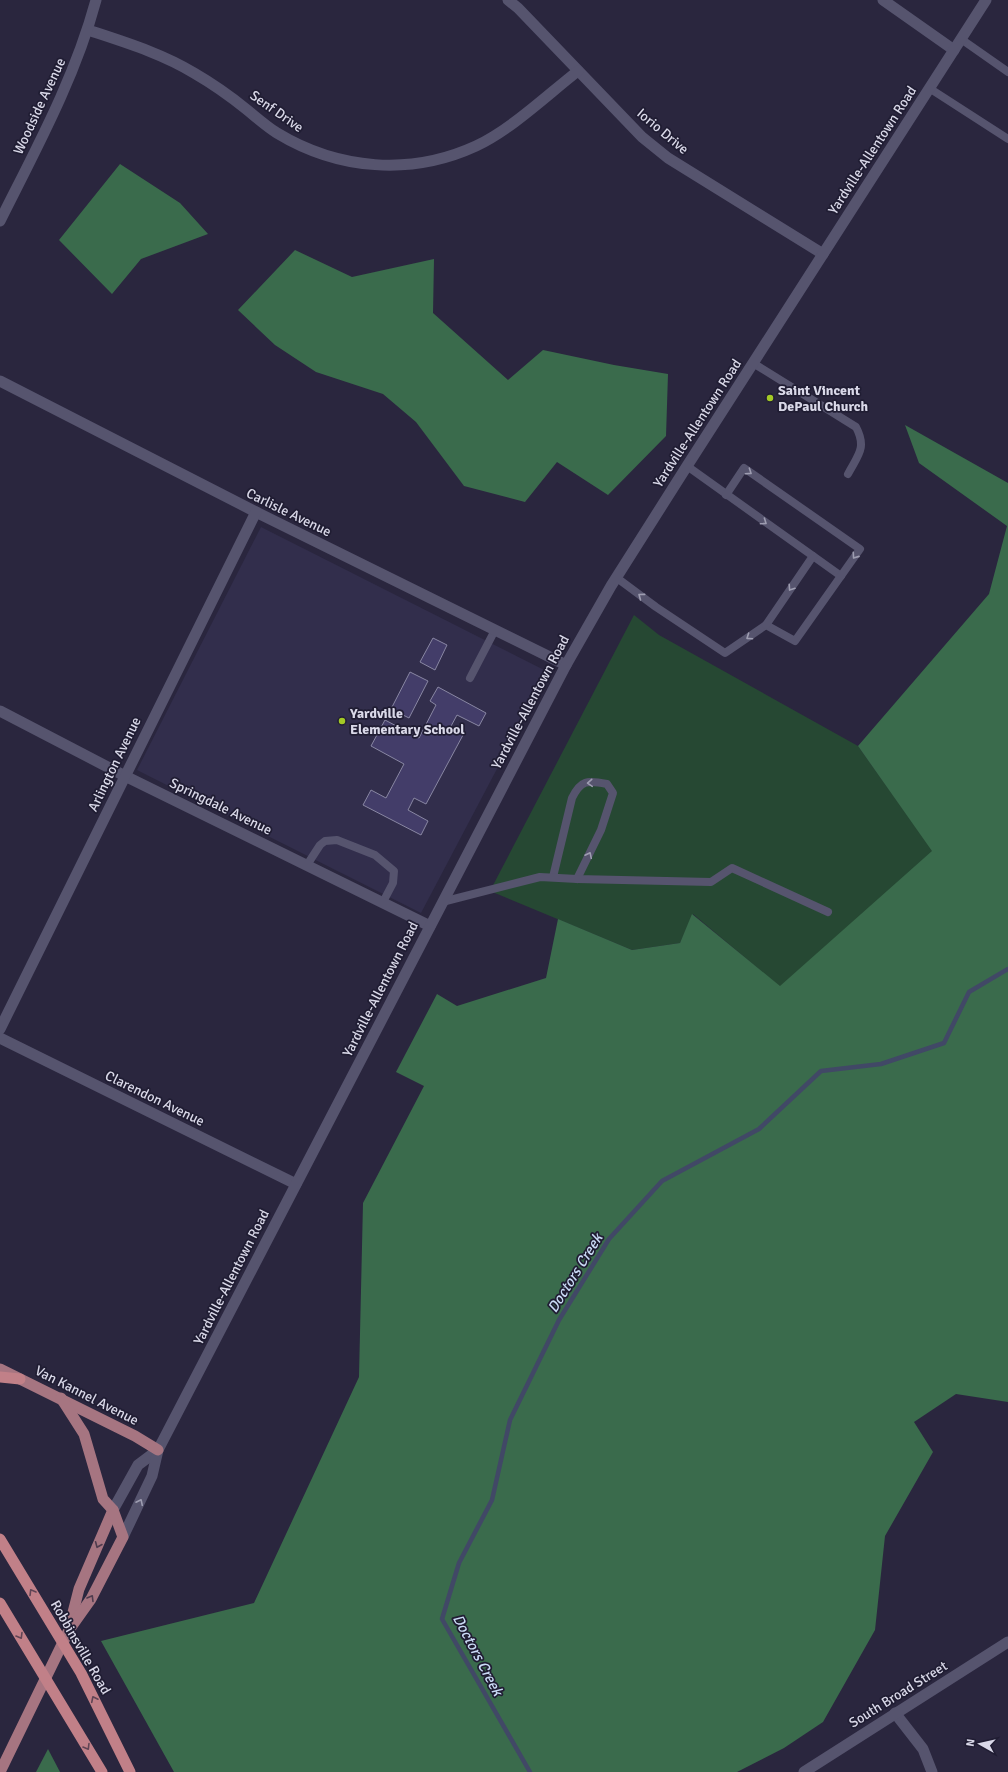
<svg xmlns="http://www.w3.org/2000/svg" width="1008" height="1772" font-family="Signika,sans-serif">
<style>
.built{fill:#322e4c}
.green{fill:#264833}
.forest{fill:#3a6b4c}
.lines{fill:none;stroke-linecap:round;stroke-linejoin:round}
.stream{stroke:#414866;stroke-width:4.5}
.building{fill:#433d69;stroke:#8987a3}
.service{stroke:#56546e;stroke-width:8}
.minor{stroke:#56546e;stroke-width:11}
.secondary{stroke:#56546e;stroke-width:11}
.primary{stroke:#a67581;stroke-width:11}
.trunk{stroke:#c18088;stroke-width:11}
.oneway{stroke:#9e9db1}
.oneway2{stroke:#4f3c4e}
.oneway3{stroke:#604555}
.poi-dot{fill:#a3c926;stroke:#201d33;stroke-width:1.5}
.labels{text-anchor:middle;stroke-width:3.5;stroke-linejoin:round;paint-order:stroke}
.street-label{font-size:14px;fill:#d9d8e8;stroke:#201d33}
.poi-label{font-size:14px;font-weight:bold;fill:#d9d8e8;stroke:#201d33;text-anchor:start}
.water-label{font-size:15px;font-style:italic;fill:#cadbf6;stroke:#201d33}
</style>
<rect width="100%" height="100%" fill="#2a263e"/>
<path class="built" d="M 261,527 L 548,672 L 421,913 L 137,770 Z"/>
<path class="green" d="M 634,615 L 659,635 L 858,746 L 933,851 L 780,987 L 693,914 L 680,943 L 632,950 L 490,891 Z"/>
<g class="forest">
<path d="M 120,164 L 180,203 L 208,234 L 141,259 L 112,294 L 59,240 Z"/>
<path d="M 295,250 L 352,277 L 434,259 L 433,313 L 508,380 L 543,350 L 614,365 L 668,374 L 666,436 L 608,495 L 557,462 L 525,502 L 464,486 L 416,422 L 383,394 L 316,372 L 275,345 L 238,310 Z"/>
<path d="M 905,425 L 1008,483 L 1008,1402 L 956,1394 L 914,1422 L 933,1452 L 885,1536 L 875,1630 L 823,1722 L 784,1748 L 737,1772 L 174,1772 L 101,1641 L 254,1603 L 359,1377 L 363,1203 L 424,1086 L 396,1072 L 437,994 L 457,1006 L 546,978 L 558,919 L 632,950 L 680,943 L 692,914 L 780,986 L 932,851 L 858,746 L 989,594 L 1007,526 L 919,463 Z"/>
<path d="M 48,1749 L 60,1772 L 36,1772 Z"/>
</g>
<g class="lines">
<path class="stream" d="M 530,1772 L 442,1619 L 459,1563 L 492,1500 L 510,1420 L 559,1320 L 609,1239 L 662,1181 L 759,1129 L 821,1071 L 881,1064 L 944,1043 L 969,992 L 1008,969"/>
</g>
<g class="building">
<path d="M 433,638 L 447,645 L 435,670 L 420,662 Z"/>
<path d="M 410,672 L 428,681 L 409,718 L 391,709 Z"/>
<path d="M 438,687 L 486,713 L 479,726 L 457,715 L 450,728 L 463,735 L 426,804 L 414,798 L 408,810 L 428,821 L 421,835 L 363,805 L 371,790 L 386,798 L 404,764 L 371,746 L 385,720 L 419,738 L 436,705 L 430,701 Z"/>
</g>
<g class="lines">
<g class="service">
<path d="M 961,39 L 1008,72"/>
<path d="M 929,88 L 1008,139"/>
<path d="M 753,363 L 856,427 C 867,448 858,455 848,474"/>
<path d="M 687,466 L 841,576"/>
<path d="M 617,578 L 656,607 L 725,653 L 766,625 L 795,641 L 860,549 L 744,468 L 726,495"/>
<path d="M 766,625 L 813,556"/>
<path d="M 470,678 L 495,630"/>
<path d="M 307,865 L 320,845 L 325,841 L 337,840 L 375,855 L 394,871 L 393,883 L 383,902"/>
<path d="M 553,877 L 572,798 C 581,780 587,780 607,784 L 613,793 L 601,830 L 577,879"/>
<path d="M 442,902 L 540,877 L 577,879 L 711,882 L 732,868 L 828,912"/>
</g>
<g class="minor">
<path d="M 508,0 L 518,8 L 642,137 L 668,158 L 823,254"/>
<path d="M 883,0 L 954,50"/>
<path d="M 88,30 C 124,42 161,53 194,73 C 213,84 230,96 246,109 C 256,117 266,126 277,133 C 338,170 411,176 476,146 C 512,129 547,95 578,71"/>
<path d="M 0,221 C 36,149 75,78 96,0"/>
<path d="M 0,381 L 256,512 L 566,665"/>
<path d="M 0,711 L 125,776 L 430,926"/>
<path d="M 0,1029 L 256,512"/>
<path d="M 0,1038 L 296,1184"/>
<path d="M 895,1713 L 923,1749 L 932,1772"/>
</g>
<g class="secondary">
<path d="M 113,1510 L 138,1465 L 158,1450"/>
<path d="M 123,1537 L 152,1476 L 158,1450 L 566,665 L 611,586 L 687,466 L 986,0"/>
<path d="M 804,1772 L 1008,1642"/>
</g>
<g class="primary">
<path d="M 0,1369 L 135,1436 L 158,1450"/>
<path d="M 70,1624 L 79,1589 L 113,1510"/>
<path d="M 0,1772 L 69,1630 L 91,1599 L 123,1537 L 113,1510 L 103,1499 L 84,1434 L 61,1398"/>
</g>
<g class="trunk">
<path d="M 0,1377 L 20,1379"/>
<path d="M 0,1539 L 81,1673 L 130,1772"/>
<path d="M 0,1603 L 102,1772"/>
</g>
</g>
<defs><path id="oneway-chevron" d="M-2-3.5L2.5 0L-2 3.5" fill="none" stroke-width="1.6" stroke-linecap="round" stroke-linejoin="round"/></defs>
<g class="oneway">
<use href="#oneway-chevron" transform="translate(749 472) rotate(34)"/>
<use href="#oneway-chevron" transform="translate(764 522) rotate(35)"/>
<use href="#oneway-chevron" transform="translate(855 556) rotate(125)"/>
<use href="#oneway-chevron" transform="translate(791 588) rotate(124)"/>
<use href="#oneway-chevron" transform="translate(641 596) rotate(-143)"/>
<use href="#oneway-chevron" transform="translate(749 637) rotate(146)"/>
<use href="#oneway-chevron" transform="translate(590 783) rotate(176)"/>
<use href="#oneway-chevron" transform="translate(589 855) rotate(-64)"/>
<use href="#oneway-chevron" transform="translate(140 1502) rotate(-64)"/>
</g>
<g class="oneway2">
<use href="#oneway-chevron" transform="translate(98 1545) rotate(113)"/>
<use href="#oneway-chevron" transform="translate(91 1598) rotate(-59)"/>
</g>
<g class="oneway3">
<use href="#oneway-chevron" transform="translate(32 1592) rotate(-121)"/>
<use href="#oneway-chevron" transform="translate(20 1636) rotate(59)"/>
<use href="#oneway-chevron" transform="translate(94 1699) rotate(-116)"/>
<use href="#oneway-chevron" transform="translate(87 1747) rotate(59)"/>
</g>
<g class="poi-dot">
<circle cx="770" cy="398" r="4"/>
<circle cx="342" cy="721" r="4"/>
</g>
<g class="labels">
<g class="street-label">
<text transform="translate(39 106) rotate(-65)" y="5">Woodside Avenue</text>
<text transform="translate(277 111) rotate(35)" y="5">Senf Drive</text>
<text transform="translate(663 131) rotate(40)" y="5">Iorio Drive</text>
<text transform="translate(872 150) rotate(-57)" y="5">Yardville-Allentown Road</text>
<text transform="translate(697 423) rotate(-57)" y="5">Yardville-Allentown Road</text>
<text transform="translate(289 512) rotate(26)" y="5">Carlisle Avenue</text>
<text transform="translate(530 702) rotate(-62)" y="5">Yardville-Allentown Road</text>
<text transform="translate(114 764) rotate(-64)" y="5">Arlington Avenue</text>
<text transform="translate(221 806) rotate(26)" y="5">Springdale Avenue</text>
<text transform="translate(380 989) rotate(-63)" y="5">Yardville-Allentown Road</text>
<text transform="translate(155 1098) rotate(26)" y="5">Clarendon Avenue</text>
<text transform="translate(231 1277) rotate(-63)" y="5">Yardville-Allentown Road</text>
<text transform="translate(87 1395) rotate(27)" y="5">Van Kannel Avenue</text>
<text transform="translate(81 1647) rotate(60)" y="5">Robbinsville Road</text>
<text transform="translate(898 1694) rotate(-32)" y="5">South Broad Street</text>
</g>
<g class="poi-label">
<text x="778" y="395">Saint Vincent<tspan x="778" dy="16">DePaul Church</tspan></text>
<text x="350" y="718">Yardville<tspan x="350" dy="16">Elementary School</tspan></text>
</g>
<g class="water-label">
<text transform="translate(575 1273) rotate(-58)" y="5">Doctors Creek</text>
<text transform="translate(478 1655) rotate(62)" y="5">Doctors Creek</text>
</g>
</g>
<g transform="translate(980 1744) rotate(278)" stroke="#201d33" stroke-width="3" paint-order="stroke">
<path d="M0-3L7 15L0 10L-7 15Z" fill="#d9d8e8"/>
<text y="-6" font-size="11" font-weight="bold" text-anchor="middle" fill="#d9d8e8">N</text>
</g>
</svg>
